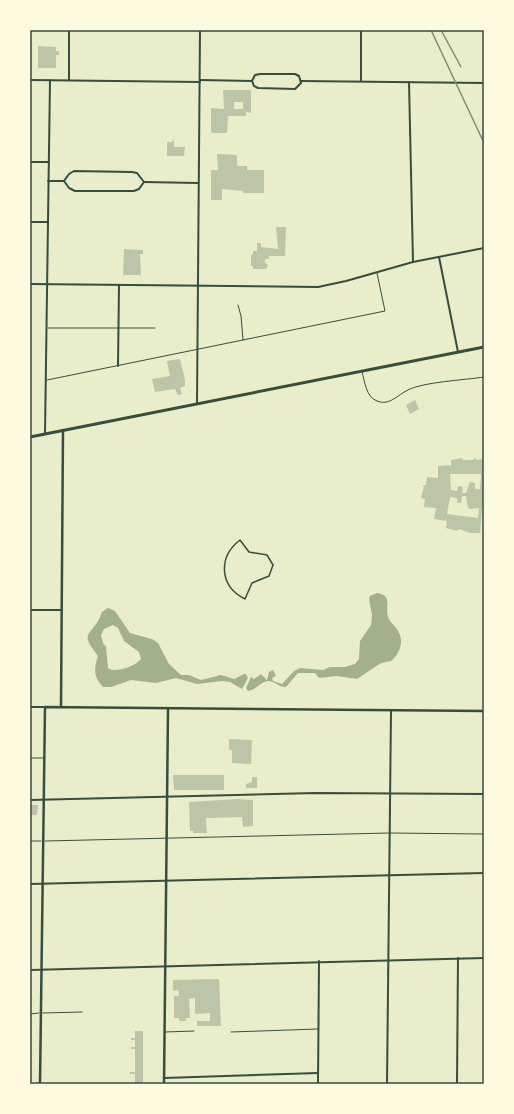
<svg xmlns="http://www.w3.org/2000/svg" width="514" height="1114" font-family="Figtree,sans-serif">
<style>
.water{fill:#a3b18a;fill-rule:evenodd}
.building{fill:#bcc5a7;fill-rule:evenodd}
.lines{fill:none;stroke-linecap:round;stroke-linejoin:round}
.service{stroke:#344e41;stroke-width:1}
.pedestrian{stroke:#344e41;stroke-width:1.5}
.minor{stroke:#344e41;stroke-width:2}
.tertiary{stroke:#344e41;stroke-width:2.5}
.primary{stroke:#344e41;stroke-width:3}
.rail{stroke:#7c8e77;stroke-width:1.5}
.neatline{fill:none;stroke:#344e41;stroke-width:1.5}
</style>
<rect width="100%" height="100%" fill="#e9edc9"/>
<g class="water">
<path d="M 377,593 C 393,595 385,607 388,617 C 390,623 397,627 399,633 C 404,642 399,655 391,661 L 381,663 L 357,679 L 337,676 L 319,678 L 315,673 L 298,673 L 286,687 C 280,688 275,681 268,681 C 260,682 256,690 248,691 L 246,688 L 251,677 L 254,679 L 261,674 L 267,680 L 269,672 L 273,670 L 276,676 L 272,678 L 273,681 L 282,684 L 294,671 L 300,668 L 323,670 L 330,667 L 345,667 L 355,664 L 359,659 L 360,641 L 371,625 L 372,615 L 369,599 L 370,596 Z"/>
<path d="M 108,608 L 115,611 L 130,633 L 152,639 L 158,643 L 169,664 L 181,675 L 189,675 L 201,680 L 221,675 L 234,679 L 244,674 L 246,674 L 248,678 L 242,689 L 230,682 L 222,681 L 197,684 L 176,678 L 156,683 L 131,680 L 111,687 L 103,687 C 93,677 94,668 98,656 C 77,629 93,638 102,612 ZM 113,625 L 118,628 L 124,641 L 139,652 L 141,659 C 136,666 115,674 108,668 L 106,647 L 103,643 L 101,635 L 104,629 Z"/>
</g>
<g class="building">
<path d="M 38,46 L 56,47 L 56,51 L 59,51 L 59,55 L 56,55 L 56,68 L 38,68 Z"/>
<path d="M 223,90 L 251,90 L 251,113 L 246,112 L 246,116 L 228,116 L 227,133 L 211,133 L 211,108 L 224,109 ZM 234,102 L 243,102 L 243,109 L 234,109 Z"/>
<path d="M 174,139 L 174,147 L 185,147 L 184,156 L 167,156 L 167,142 L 172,142 Z"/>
<path d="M 217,154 L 237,155 L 237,166 L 247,166 L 247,170 L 264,170 L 264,193 L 243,193 L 243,191 L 222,189 L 222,200 L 211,200 L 211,170 L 218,170 Z"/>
<path d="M 276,227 L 286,227 L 285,256 L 269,256 L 269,259 L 265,259 L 265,263 L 268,265 L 266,269 L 253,269 L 253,266 L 251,266 L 251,255 L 253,255 L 253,251 L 257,251 L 257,243 L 261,243 L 261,247 L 278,249 Z"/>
<path d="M 124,249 L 143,250 L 143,254 L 140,254 L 141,275 L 123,275 Z"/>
<path d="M 180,359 L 185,380 L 185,386 L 180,388 L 182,394 L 178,395 L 175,389 L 155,392 L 152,379 L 170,376 L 167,361 Z"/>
<path d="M 415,400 L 419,409 L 410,414 L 406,405 Z"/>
<path d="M 462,458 L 463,460 L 473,460 L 475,458 L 477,460 L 484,459 L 484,509 L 482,509 L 480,533 L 470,533 L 459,529 L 457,531 L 446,528 L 447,521 L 434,519 L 436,508 L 424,507 L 425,499 L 421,498 L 424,487 L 422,486 L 426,485 L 427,477 L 438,478 L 438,466 L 449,465 L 451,466 L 451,460 ZM 450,474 L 481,474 L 480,489 L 475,489 L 475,483 L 470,482 L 466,493 L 462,493 L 463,487 L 458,486 L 457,491 L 451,490 ZM 462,496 L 466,496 L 468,508 L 471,509 L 479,508 L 478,518 L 447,514 L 450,497 L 457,498 L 457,503 L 461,503 Z"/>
<path d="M 229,739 L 252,740 L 251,764 L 232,763 L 232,750 L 229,750 Z"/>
<path d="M 173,775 L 224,775 L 224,790 L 174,790 Z"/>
<path d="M 252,777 L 257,777 L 257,788 L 246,788 L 246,784 L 252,782 Z"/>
<path d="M 238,799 L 253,800 L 253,826 L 243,827 L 242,817 L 206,818 L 207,833 L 193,833 L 193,831 L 190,831 L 189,802 Z"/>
<path d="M 30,805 L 38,805 L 37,815 L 30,815 Z"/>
<path d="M 219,979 L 221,1026 L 197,1026 L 197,1021 L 210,1021 L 210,1013 L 195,1014 L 195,998 L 189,999 L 190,1018 L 186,1018 L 186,1021 L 179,1021 L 179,1018 L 174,1018 L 174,996 L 179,996 L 178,990 L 173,991 L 173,980 Z"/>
<path d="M 135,1031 L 143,1031 L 143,1084 L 135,1084 L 135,1074 L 130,1074 L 130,1072 L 135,1072 L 135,1049 L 131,1049 L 131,1047 L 135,1047 L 135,1040 L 131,1040 L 131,1038 L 135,1038 Z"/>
</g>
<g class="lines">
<g class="service">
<path d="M 238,305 L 241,316 L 243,340"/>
<path d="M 48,328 L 155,328"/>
<path d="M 362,372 C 365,382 366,397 377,401 C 390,406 397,395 408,390 C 423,382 465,380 484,377"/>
<path d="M 47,380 L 385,311 L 377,273"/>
<path d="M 30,758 L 43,758"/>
<path d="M 30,841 L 41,841"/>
<path d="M 45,841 L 389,833 L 484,834"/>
<path d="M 43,1013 L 82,1012"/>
<path d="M 30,1014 L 39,1013"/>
<path d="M 165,1032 L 194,1031"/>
<path d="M 231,1032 L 318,1029"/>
</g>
<path class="pedestrian" d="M 240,540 L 249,552 L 267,555 L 273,565 L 269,576 L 252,583 L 245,599 C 219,586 218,557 240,540 Z"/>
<g class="minor">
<path d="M 260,74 L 295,74 L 299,76 L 301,83 L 295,89 L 258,88 L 254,86 L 252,81 L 255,75 Z"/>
<path d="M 30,80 L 200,82"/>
<path d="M 69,80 L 69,30"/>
<path d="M 200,80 L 252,81"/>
<path d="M 301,81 L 484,83"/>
<path d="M 361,81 L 361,30"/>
<path d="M 409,82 L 413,262"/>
<path d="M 30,162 L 49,162"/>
<path d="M 48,181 L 64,181"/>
<path d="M 64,181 L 69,174 L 74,171 L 132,172 L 137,173 L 144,182"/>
<path d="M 64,181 L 69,188 L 75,191 L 134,191 L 139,189 L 144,182"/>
<path d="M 144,182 L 198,183"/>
<path d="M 30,222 L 48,222"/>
<path d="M 439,257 L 458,352"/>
<path d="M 30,284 L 318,287 L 346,281 L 413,262 L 484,248"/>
<path d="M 118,366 L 119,285"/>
<path d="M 197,404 L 200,30"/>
<path d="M 45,434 L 50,80"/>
<path d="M 30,610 L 62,610"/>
<path d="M 30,707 L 45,707"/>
<path d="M 30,800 L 315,793 L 484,794"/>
<path d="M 30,884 L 484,873"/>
<path d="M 30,970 L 484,958"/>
<path d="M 164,1078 L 318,1073"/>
<path d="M 318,1084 L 319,961"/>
<path d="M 387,1084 L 391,711"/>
<path d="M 457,1084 L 458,958"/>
</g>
<g class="tertiary">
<path d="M 61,707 L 63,430"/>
<path d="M 40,1084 L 45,707 L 484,711"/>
<path d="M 164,1084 L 168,709"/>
</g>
<path class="primary" d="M 30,437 L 484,347"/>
<g class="rail">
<path d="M 431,30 L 484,143"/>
<path d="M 441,30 L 461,67"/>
</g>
</g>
<rect width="514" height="1114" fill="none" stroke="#fefae0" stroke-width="62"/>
<rect x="31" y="31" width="452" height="1052" class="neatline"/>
</svg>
